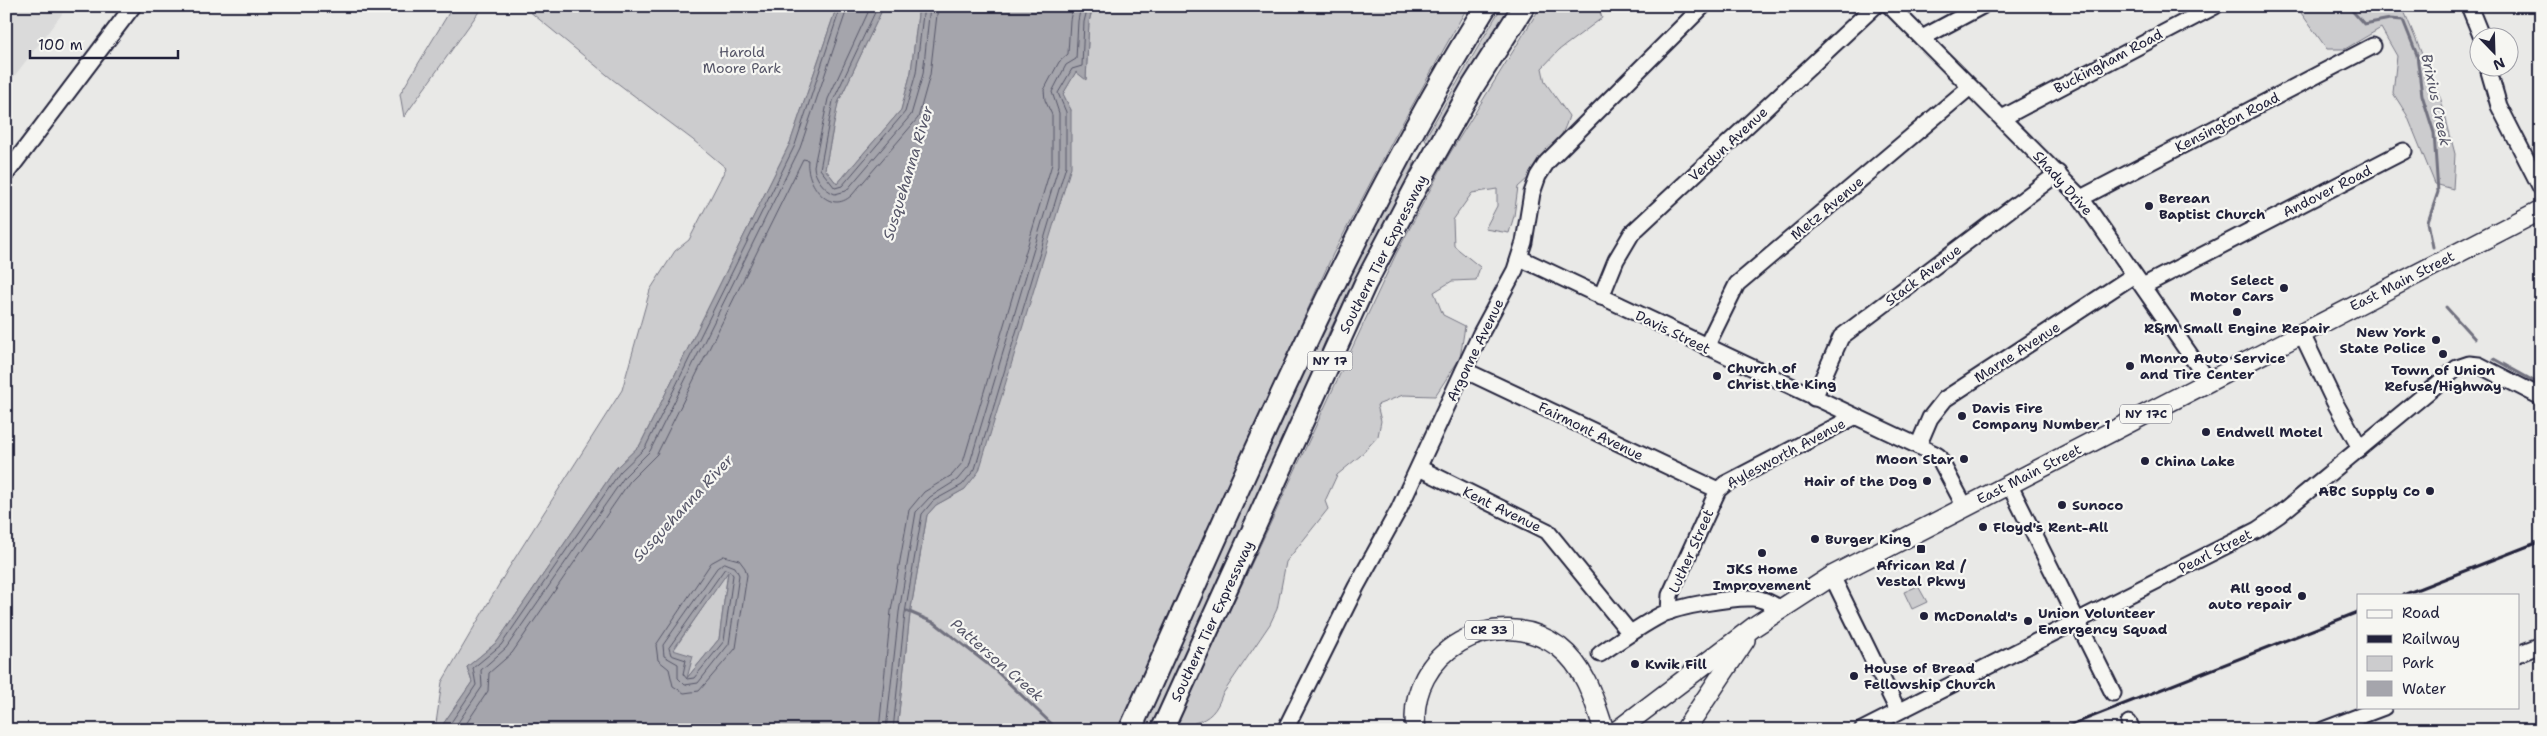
<svg xmlns="http://www.w3.org/2000/svg" width="2547" height="736" font-family="'Shantell Sans',sans-serif">
<style>
.built{fill:#dadada}
.green{fill:#ccccce;stroke:#777784}
.water{fill:#a5a5ac;stroke:#71717f;fill-rule:evenodd}
.lines{fill:none;stroke-linecap:round;stroke-linejoin:round}
.shore{stroke:#565668;stroke-width:1}
.stream{stroke:#71717f;stroke-width:3}
.minor-casing{stroke:#22223b;stroke-width:19}
.major-casing{stroke:#22223b;stroke-width:22}
.highway-casing{stroke:#22223b;stroke-width:25}
.minor{stroke:#f6f6f2;stroke-width:15}
.major{stroke:#f6f6f2;stroke-width:19}
.highway{stroke:#f6f6f2;stroke-width:21}
.rail{stroke:#22223b;stroke-width:3}
.poi-dot{fill:#22223b;stroke:#f6f6f2;stroke-width:2}
.labels{text-anchor:middle;stroke-width:4.5;stroke-linejoin:round;paint-order:stroke}
.shield{fill:#f6f6f2;stroke:#626272;stroke-width:1}
.shield-label{font-size:12px;font-weight:bold;fill:#22223b}
.park-label{font-size:14px;fill:#555567;stroke:#f6f6f2}
.street-label{font-size:14px;fill:#22223b;stroke:#f6f6f2}
.poi-label{font-size:14px;font-weight:bold;fill:#22223b;stroke:#f6f6f2;text-anchor:start}
.water-label{font-size:15px;font-style:italic;fill:#565668;stroke:#f6f6f2}
</style>
<rect width="100%" height="100%" fill="#e9e9e7"/>
<filter id="ink" filterUnits="userSpaceOnUse"><feTurbulence type="fractalNoise" baseFrequency=".02" numOctaves="2"/><feDisplacementMap in="SourceGraphic" scale="10" xChannelSelector="R" yChannelSelector="G"/><feConvolveMatrix kernelMatrix="1 2 1 2 8 2 1 2 1" color-interpolation-filters="sRGB"/></filter>
<g filter="url(#ink)">
<path class="built" d="M 6,6 L 68,6 L 6,87 Z"/>
<g class="green">
<path d="M 453,6 L 483,6 L 404,117 L 400,94 Z"/>
<path d="M 523,6 L 837,6 L 790,143 L 640,445 L 616,468 L 497,642 L 467,667 L 472,682 L 439,730 L 435,730 L 442,682 L 508,569 L 622,390 L 650,290 L 675,251 L 689,240 L 726,168 L 693,140 L 612,79 Z"/>
<path d="M 884,6 L 919,6 L 911,72 L 901,110 L 837,184 L 825,169 L 838,103 Z"/>
<path d="M 1093,6 L 1468,6 L 1394,138 L 1333,254 L 1195,557 L 1120,730 L 897,730 L 910,614 L 927,515 L 936,505 L 965,489 L 1071,110 L 1063,94 L 1076,71 L 1086,79 L 1089,22 Z"/>
<path d="M 1502,6 L 1518,6 L 1433,142 L 1427,144 L 1425,138 Z"/>
<path d="M 1541,6 L 1598,6 L 1602,18 L 1559,50 L 1542,68 L 1545,82 L 1569,116 C 1561,144 1540,168 1518,187 L 1514,216 L 1509,233 L 1485,229 L 1497,206 L 1497,189 L 1472,193 L 1453,220 L 1454,246 L 1480,267 L 1476,280 L 1452,281 L 1434,292 L 1443,315 L 1465,326 L 1460,358 L 1435,396 L 1403,395 L 1377,405 L 1381,421 L 1378,436 L 1360,456 L 1337,475 L 1325,501 L 1328,509 L 1286,562 L 1277,609 L 1270,624 L 1222,695 C 1217,710 1210,719 1194,723 L 1193,730 L 1174,730 L 1396,254 L 1447,158 Z"/>
<path d="M 2296,6 L 2402,6 L 2441,100 L 2455,154 L 2453,189 L 2435,184 L 2407,115 L 2393,93 L 2397,56 L 2381,28 L 2345,49 L 2327,49 Z"/>
<path d="M 1410,157 L 1415,162 L 1329,332 L 1278,456 L 1155,730 L 1140,730 L 1322,328 Z"/>
<path d="M 728,571 L 719,639 L 686,679 L 673,651 Z"/>
<path d="M 1918,586 L 1927,602 L 1912,609 L 1904,592 Z"/>
</g>
<path class="water" d="M 837,6 L 884,6 L 838,103 L 825,169 L 837,184 L 901,110 L 911,72 L 919,6 L 1093,6 L 1089,22 L 1086,80 L 1076,72 L 1063,94 L 1071,110 L 1071,167 L 979,471 L 965,489 L 936,505 L 927,515 L 910,614 L 897,730 L 439,730 L 472,682 L 467,667 L 497,642 L 616,468 L 640,445 L 790,143 ZM 728,572 L 719,639 L 687,678 L 693,656 L 673,650 Z"/>
<g class="lines">
<g class="shore">
<path d="M 871,6 L 828,99 L 814,166 C 814,177 825,191 835,194 L 846,191 L 911,115 L 923,74 L 930,6"/>
<path d="M 878,6 L 833,101 L 820,169 L 835,188 L 842,186 L 905,112 L 916,73 L 924,6"/>
<path d="M 724,556 L 739,560 L 745,568 L 747,575 L 736,648 L 699,691 L 684,693 L 673,686 L 669,669 L 658,660 L 656,645 L 711,563 Z"/>
<path d="M 725,563 L 735,567 L 739,575 L 729,644 L 698,683 L 685,685 L 678,678 L 678,664 L 664,656 L 663,645 L 717,568 Z"/>
<path d="M 725,569 L 730,571 L 733,575 L 724,641 L 694,678 L 687,679 L 683,674 L 686,660 L 671,655 L 669,648 Z"/>
<path d="M 446,730 L 476,685 L 473,668 L 501,645 L 620,472 L 645,448 L 795,145 L 841,6"/>
<path d="M 453,730 L 482,687 L 481,670 L 506,648 L 625,476 L 650,451 L 800,148 L 848,6"/>
<path d="M 462,730 L 488,691 L 489,673 L 512,653 L 630,481 L 657,454 L 803,159 L 808,160 C 805,182 829,217 852,195 L 918,118 L 930,75 L 938,6"/>
<path d="M 879,730 L 891,611 L 909,510 L 924,492 L 952,475 L 963,462 L 1052,164 L 1052,115 L 1045,100 L 1044,90 L 1059,62 L 1068,54 L 1070,20 L 1073,6"/>
<path d="M 886,730 L 899,612 L 916,512 L 930,497 L 957,480 L 969,466 L 1059,165 L 1059,113 L 1052,92 L 1066,65 L 1076,59 L 1078,21 L 1081,6"/>
<path d="M 893,730 L 905,613 L 922,514 L 933,501 L 962,485 L 975,469 L 1066,166 L 1066,112 L 1058,93 L 1072,69 L 1082,66 L 1084,22 L 1088,6"/>
</g>
<g class="stream">
<path d="M 2348,6 L 2364,24 L 2390,19 L 2403,20 L 2417,55 L 2422,95 L 2434,133 L 2438,192 L 2428,222 L 2433,247"/>
<path d="M 2446,307 L 2475,339"/>
<path d="M 2494,359 L 2541,385"/>
<path d="M 907,611 L 935,623 L 994,669 L 1058,730"/>
</g>
<g class="minor-casing">
<g id="minor">
<path d="M 1890,6 L 2081,198 L 2209,382"/>
<path d="M 2469,6 L 2482,38"/>
<path d="M 1922,38 L 1982,6"/>
<path d="M 2488,68 L 2499,106 L 2541,188"/>
<path d="M 2002,118 L 2215,6"/>
<path d="M 6,174 L 133,6"/>
<path d="M 2081,198 L 2373,46"/>
<path d="M 1520,258 L 1933,453 L 1938,456 L 1965,507"/>
<path d="M 2143,286 L 2404,151"/>
<path d="M 1601,297 L 1616,260 L 1632,233 L 1875,6"/>
<path d="M 2302,334 L 2334,401 L 2360,448"/>
<path d="M 1706,347 L 1737,284 L 1970,87"/>
<path d="M 1464,370 L 1718,490"/>
<path d="M 1814,398 L 1841,337 L 2058,173"/>
<path d="M 1918,446 L 1930,418 L 1945,399 L 2134,275"/>
<path d="M 1419,468 L 1547,531 L 1630,633"/>
<path d="M 2009,484 L 2113,693"/>
<path d="M 1832,576 L 1898,711"/>
<path d="M 1669,612 L 1670,595 L 1718,490 L 1725,484 L 1854,417"/>
<path d="M 1600,654 C 1620,640 1640,626 1661,615 C 1678,606 1733,597 1752,598 C 1763,598 1772,604 1781,609"/>
<path d="M 2518,654 L 2541,645"/>
<path d="M 2129,723 L 2132,730"/>
<path d="M 1285,730 L 1356,587 L 1399,509 L 1481,333 L 1515,270 L 1524,242 L 1532,193 L 1538,176 L 1547,162 L 1703,6"/>
<path d="M 1862,730 L 2257,530 L 2279,515 L 2457,368 L 2469,364 L 2479,365 L 2541,397"/>
<path d="M 2323,730 L 2384,707"/>
</g>
</g>
<g class="major-casing">
<g id="major">
<path d="M 1416,730 C 1405,652 1497,601 1559,647 C 1586,668 1594,700 1604,730"/>
<path d="M 1618,730 L 1755,626 L 1832,576 L 2541,210"/>
<path d="M 1685,730 L 1745,640"/>
</g>
</g>
<g class="highway-casing">
<g id="highway">
<path d="M 1130,730 C 1241,485 1344,236 1486,6"/>
<path d="M 1162,730 L 1365,284 L 1416,187 L 1473,86 L 1524,6"/>
</g>
</g>
<use href="#minor" class="minor"/>
<use href="#major" class="major"/>
<use href="#highway" class="highway"/>
<g class="rail">
<path d="M 2403,595 L 2541,541"/>
<path d="M 2058,730 L 2358,612"/>
</g>
</g>
</g>
<g class="poi-dot">
<circle cx="2149" cy="206" r="5"/>
<circle cx="2284" cy="288" r="5"/>
<circle cx="2237" cy="312" r="5"/>
<circle cx="2436" cy="340" r="5"/>
<circle cx="2443" cy="354" r="5"/>
<circle cx="2130" cy="366" r="5"/>
<circle cx="1717" cy="376" r="5"/>
<circle cx="1962" cy="416" r="5"/>
<circle cx="2206" cy="432" r="5"/>
<circle cx="1964" cy="459" r="5"/>
<circle cx="2145" cy="461" r="5"/>
<circle cx="1927" cy="481" r="5"/>
<circle cx="2430" cy="491" r="5"/>
<circle cx="2062" cy="505" r="5"/>
<circle cx="1983" cy="527" r="5"/>
<circle cx="1815" cy="539" r="5"/>
<rect x="1916" y="544" width="10" height="10" rx="2.5"/>
<circle cx="1762" cy="553" r="5"/>
<circle cx="2302" cy="596" r="5"/>
<circle cx="1924" cy="616" r="5"/>
<circle cx="2028" cy="621" r="5"/>
<circle cx="1635" cy="664" r="5"/>
<circle cx="1854" cy="676" r="5"/>
</g>
<g class="labels">
<g class="shield">
<rect x="1307.5" y="351.5" width="45" height="19" rx="4"/>
<rect x="2120" y="404.5" width="52" height="19" rx="4"/>
<rect x="1465" y="620.5" width="48" height="19" rx="4"/>
</g>
<g class="shield-label">
<text x="1330" y="365">NY 17</text>
<text x="2146" y="418">NY 17C</text>
<text x="1489" y="634">CR 33</text>
</g>
<g class="park-label">
<text x="742" y="57">Harold<tspan x="742" dy="16">Moore Park</tspan></text>
</g>
<g class="street-label">
<text transform="translate(2108 61) rotate(-28)" y="5">Buckingham Road</text>
<text transform="translate(2227 122) rotate(-27)" y="5">Kensington Road</text>
<text transform="translate(1728 144) rotate(-43)" y="5">Verdun Avenue</text>
<text transform="translate(2063 183) rotate(48)" y="5">Shady Drive</text>
<text transform="translate(2327 191) rotate(-27)" y="5">Andover Road</text>
<text transform="translate(1827 208) rotate(-40)" y="5">Metz Avenue</text>
<text transform="translate(1383 254) rotate(-63)" y="5">Southern Tier Expressway</text>
<text transform="translate(1923 275) rotate(-37)" y="5">Stack Avenue</text>
<text transform="translate(2402 281) rotate(-27)" y="5">East Main Street</text>
<text transform="translate(1673 332) rotate(26)" y="5">Davis Street</text>
<text transform="translate(1475 350) rotate(-64)" y="5">Argonne Avenue</text>
<text transform="translate(2017 352) rotate(-33)" y="5">Marne Avenue</text>
<text transform="translate(1591 431) rotate(26)" y="5">Fairmont Avenue</text>
<text transform="translate(1786 453) rotate(-28)" y="5">Aylesworth Avenue</text>
<text transform="translate(2029 474) rotate(-27)" y="5">East Main Street</text>
<text transform="translate(1502 509) rotate(26)" y="5">Kent Avenue</text>
<text transform="translate(1691 551) rotate(-66)" y="5">Luther Street</text>
<text transform="translate(2215 551) rotate(-27)" y="5">Pearl Street</text>
<text transform="translate(1212 621) rotate(-65)" y="5">Southern Tier Expressway</text>
</g>
<g class="poi-label">
<text x="2159" y="203">Berean<tspan x="2159" dy="16">Baptist Church</tspan></text>
<text x="2274" y="285" text-anchor="end">Select<tspan x="2274" dy="16">Motor Cars</tspan></text>
<text x="2237" y="333" text-anchor="middle">R&amp;M Small Engine Repair</text>
<text x="2426" y="337" text-anchor="end">New York<tspan x="2426" dy="16">State Police</tspan></text>
<text x="2140" y="363">Monro Auto Service<tspan x="2140" dy="16">and Tire Center</tspan></text>
<text x="1727" y="373">Church of<tspan x="1727" dy="16">Christ the King</tspan></text>
<text x="2443" y="375" text-anchor="middle">Town of Union<tspan x="2443" dy="16">Refuse/Highway</tspan></text>
<text x="1972" y="413">Davis Fire<tspan x="1972" dy="16">Company Number 1</tspan></text>
<text x="2216" y="437">Endwell Motel</text>
<text x="1954" y="464" text-anchor="end">Moon Star</text>
<text x="2155" y="466">China Lake</text>
<text x="1917" y="486" text-anchor="end">Hair of the Dog</text>
<text x="2420" y="496" text-anchor="end">ABC Supply Co</text>
<text x="2072" y="510">Sunoco</text>
<text x="1993" y="532">Floyd's Rent-All</text>
<text x="1825" y="544">Burger King</text>
<text x="1921" y="570" text-anchor="middle">African Rd /<tspan x="1921" dy="16">Vestal Pkwy</tspan></text>
<text x="1762" y="574" text-anchor="middle">JKS Home<tspan x="1762" dy="16">Improvement</tspan></text>
<text x="2292" y="593" text-anchor="end">All good<tspan x="2292" dy="16">auto repair</tspan></text>
<text x="2038" y="618">Union Volunteer<tspan x="2038" dy="16">Emergency Squad</tspan></text>
<text x="1934" y="621">McDonald's</text>
<text x="1645" y="669">Kwik Fill</text>
<text x="1864" y="673">House of Bread<tspan x="1864" dy="16">Fellowship Church</tspan></text>
</g>
<g class="water-label">
<text transform="translate(2436 100) rotate(78)" y="5">Brixius Creek</text>
<text transform="translate(908 173) rotate(-73)" y="5">Susquehanna River</text>
<text transform="translate(683 508) rotate(-47)" y="5">Susquehanna River</text>
<text transform="translate(997 660) rotate(41)" y="5">Patterson Creek</text>
</g>
</g>
<rect width="2547" height="736" fill="none" stroke="#f6f6f2" stroke-width="25"/>
<rect x="12" y="12" width="2522" height="711" fill="none" stroke="#22223b" stroke-width="2" filter="url(#ink)"/>
<rect x="2357" y="594" width="162" height="115" fill="#f6f6f2" stroke="#a1a1a9"/>
<rect x="2367" y="610" width="25" height="8" fill="#f6f6f2" stroke="#a1a1a9"/>
<text x="2402" y="618" font-size="15" fill="#22223b">Road</text>
<rect x="2367" y="635" width="25" height="8" fill="#22223b" stroke="#a1a1a9"/>
<text x="2402" y="644" font-size="15" fill="#22223b">Railway</text>
<rect x="2367" y="656" width="25" height="15" fill="#ccccce" stroke="#a1a1a9"/>
<text x="2402" y="668" font-size="15" fill="#22223b">Park</text>
<rect x="2367" y="681" width="25" height="15" fill="#a5a5ac" stroke="#a1a1a9"/>
<text x="2402" y="694" font-size="15" fill="#22223b">Water</text>
<g transform="translate(2494 52) rotate(157)"><circle r="24" fill="#f6f6f2" stroke="#a1a1a9"/>
<path d="M0-4L9 19L0 12L-9 19Z" fill="#22223b"/>
<text y="-8" font-size="14" font-weight="bold" text-anchor="middle" fill="#22223b">N</text>
</g>
<path d="M30 50v8h148v-8" fill="none" stroke="#22223b" stroke-width="2.5"/>
<text x="38" y="50" font-size="15" fill="#22223b" stroke="#f6f6f2" stroke-width="4" paint-order="stroke">100 m</text>
</svg>
